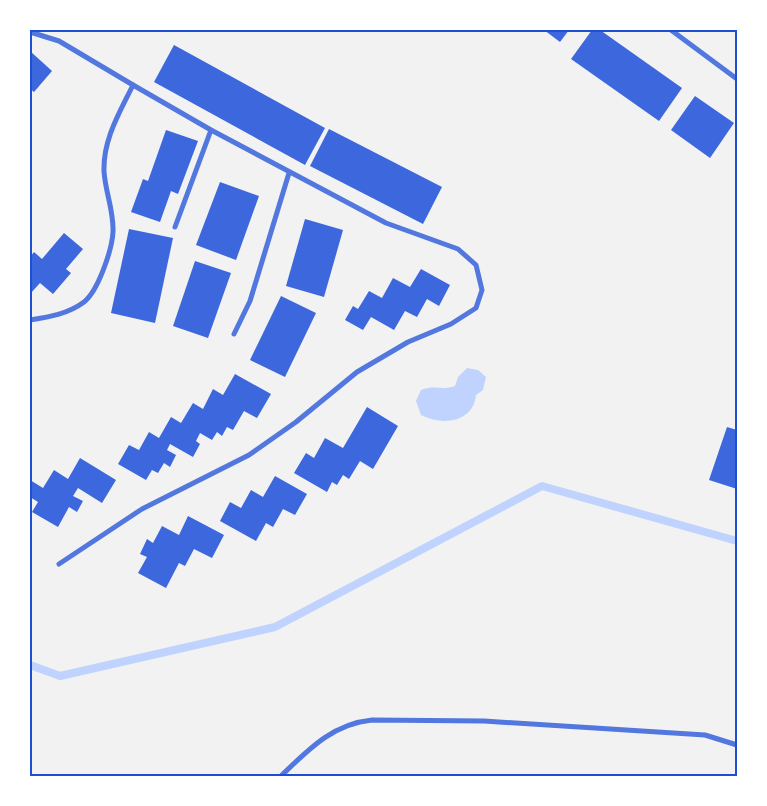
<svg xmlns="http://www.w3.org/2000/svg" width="767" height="806" font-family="'Work Sans',sans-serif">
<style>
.water{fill:#bfd3fe}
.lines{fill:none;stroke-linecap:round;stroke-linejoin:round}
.stream{stroke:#bfd3fe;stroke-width:8}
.building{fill:#3d67dc}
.minor{stroke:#5277de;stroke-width:5}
.neatline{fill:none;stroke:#1d4ed8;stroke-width:2}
</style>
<rect width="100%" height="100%" fill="#f2f2f2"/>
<path class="water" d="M 467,368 L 478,370 L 486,377 L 483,390 L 476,395 C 473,423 442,426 421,415 L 416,401 L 421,390 C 436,384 442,391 455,386 L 458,377 Z"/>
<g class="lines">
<path class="stream" d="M 30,665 L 60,676 L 275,627 L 542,486 L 737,541"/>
</g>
<g class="building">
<path d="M 544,30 L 569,30 L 560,42 Z"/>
<path d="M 592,30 L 600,30 L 682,88 L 659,121 L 571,59 Z"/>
<path d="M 174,45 L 325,128 L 305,165 L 154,82 Z"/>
<path d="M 30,51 L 52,71 L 34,92 L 30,89 Z"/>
<path d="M 695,96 L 734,123 L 710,158 L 671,130 Z"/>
<path d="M 329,129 L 442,187 L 423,224 L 310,166 Z"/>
<path d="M 166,130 L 198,141 L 178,194 L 171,191 L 160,222 L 131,212 L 143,179 L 148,181 Z"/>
<path d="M 220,182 L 259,196 L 236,260 L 196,245 Z"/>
<path d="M 305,219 L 343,230 L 324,297 L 286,286 Z"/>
<path d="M 129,229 L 173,238 L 155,323 L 111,313 Z"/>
<path d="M 64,233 L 83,249 L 66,269 L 71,273 L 53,294 L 40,283 L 30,294 L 30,257 L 34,252 L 42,259 Z"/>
<path d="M 195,261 L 231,273 L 208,338 L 173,326 Z"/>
<path d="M 421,269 L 450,285 L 439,306 L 427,299 L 417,317 L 405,311 L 394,330 L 371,317 L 363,330 L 345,320 L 353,306 L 358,309 L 369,291 L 382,298 L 393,278 L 410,287 Z"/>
<path d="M 281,296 L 316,313 L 285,377 L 250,360 Z"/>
<path d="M 235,374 L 271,394 L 257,418 L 244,411 L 233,430 L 227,427 L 222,436 L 217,432 L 212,440 L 200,433 L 196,441 L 200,444 L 193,457 L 170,444 L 167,450 L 176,455 L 170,467 L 164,463 L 158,473 L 152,470 L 146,480 L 118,464 L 129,445 L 139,450 L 149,432 L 159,438 L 171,417 L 181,423 L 193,403 L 203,409 L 213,389 L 223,395 Z"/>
<path d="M 367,407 L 398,426 L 373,469 L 360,461 L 349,479 L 343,475 L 337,485 L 332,482 L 327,492 L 294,473 L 306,453 L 314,458 L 325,438 L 343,448 Z"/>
<path d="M 727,427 L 737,430 L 737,489 L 709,480 Z"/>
<path d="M 80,458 L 116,480 L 102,503 L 78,488 L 73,496 L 83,501 L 77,512 L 69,507 L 58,527 L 32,512 L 38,502 L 30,497 L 30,480 L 43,488 L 54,470 L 68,479 Z"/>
<path d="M 275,476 L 307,494 L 295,515 L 283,509 L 273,527 L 266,523 L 256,541 L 220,521 L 230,502 L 241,508 L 251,490 L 263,497 Z"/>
<path d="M 188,516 L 224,535 L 212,558 L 194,549 L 185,566 L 179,563 L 166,588 L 138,573 L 147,557 L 140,554 L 147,539 L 153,543 L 162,526 L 179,535 Z"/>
</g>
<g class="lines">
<g class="minor">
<path d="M 671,30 L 737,79"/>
<path d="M 30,32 L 59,41 L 133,85 C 120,112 103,139 104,171 C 105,191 114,211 113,232 C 112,250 98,291 84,302 C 68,314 49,317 30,320"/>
<path d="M 175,227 L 211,130"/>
<path d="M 234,334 L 250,301 L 289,173"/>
<path d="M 59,564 L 142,509 L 249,455 L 296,422 L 357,372 L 408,342 L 451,324 L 476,308 L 482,290 L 476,265 L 458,249 L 386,223 L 211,130 L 133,85"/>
<path d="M 281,776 C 308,750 332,724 372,720 L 484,721 L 705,735 L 737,745"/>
</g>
</g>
<rect width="767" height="806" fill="none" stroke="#ffffff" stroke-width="62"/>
<rect x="31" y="31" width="705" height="744" class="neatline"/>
</svg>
